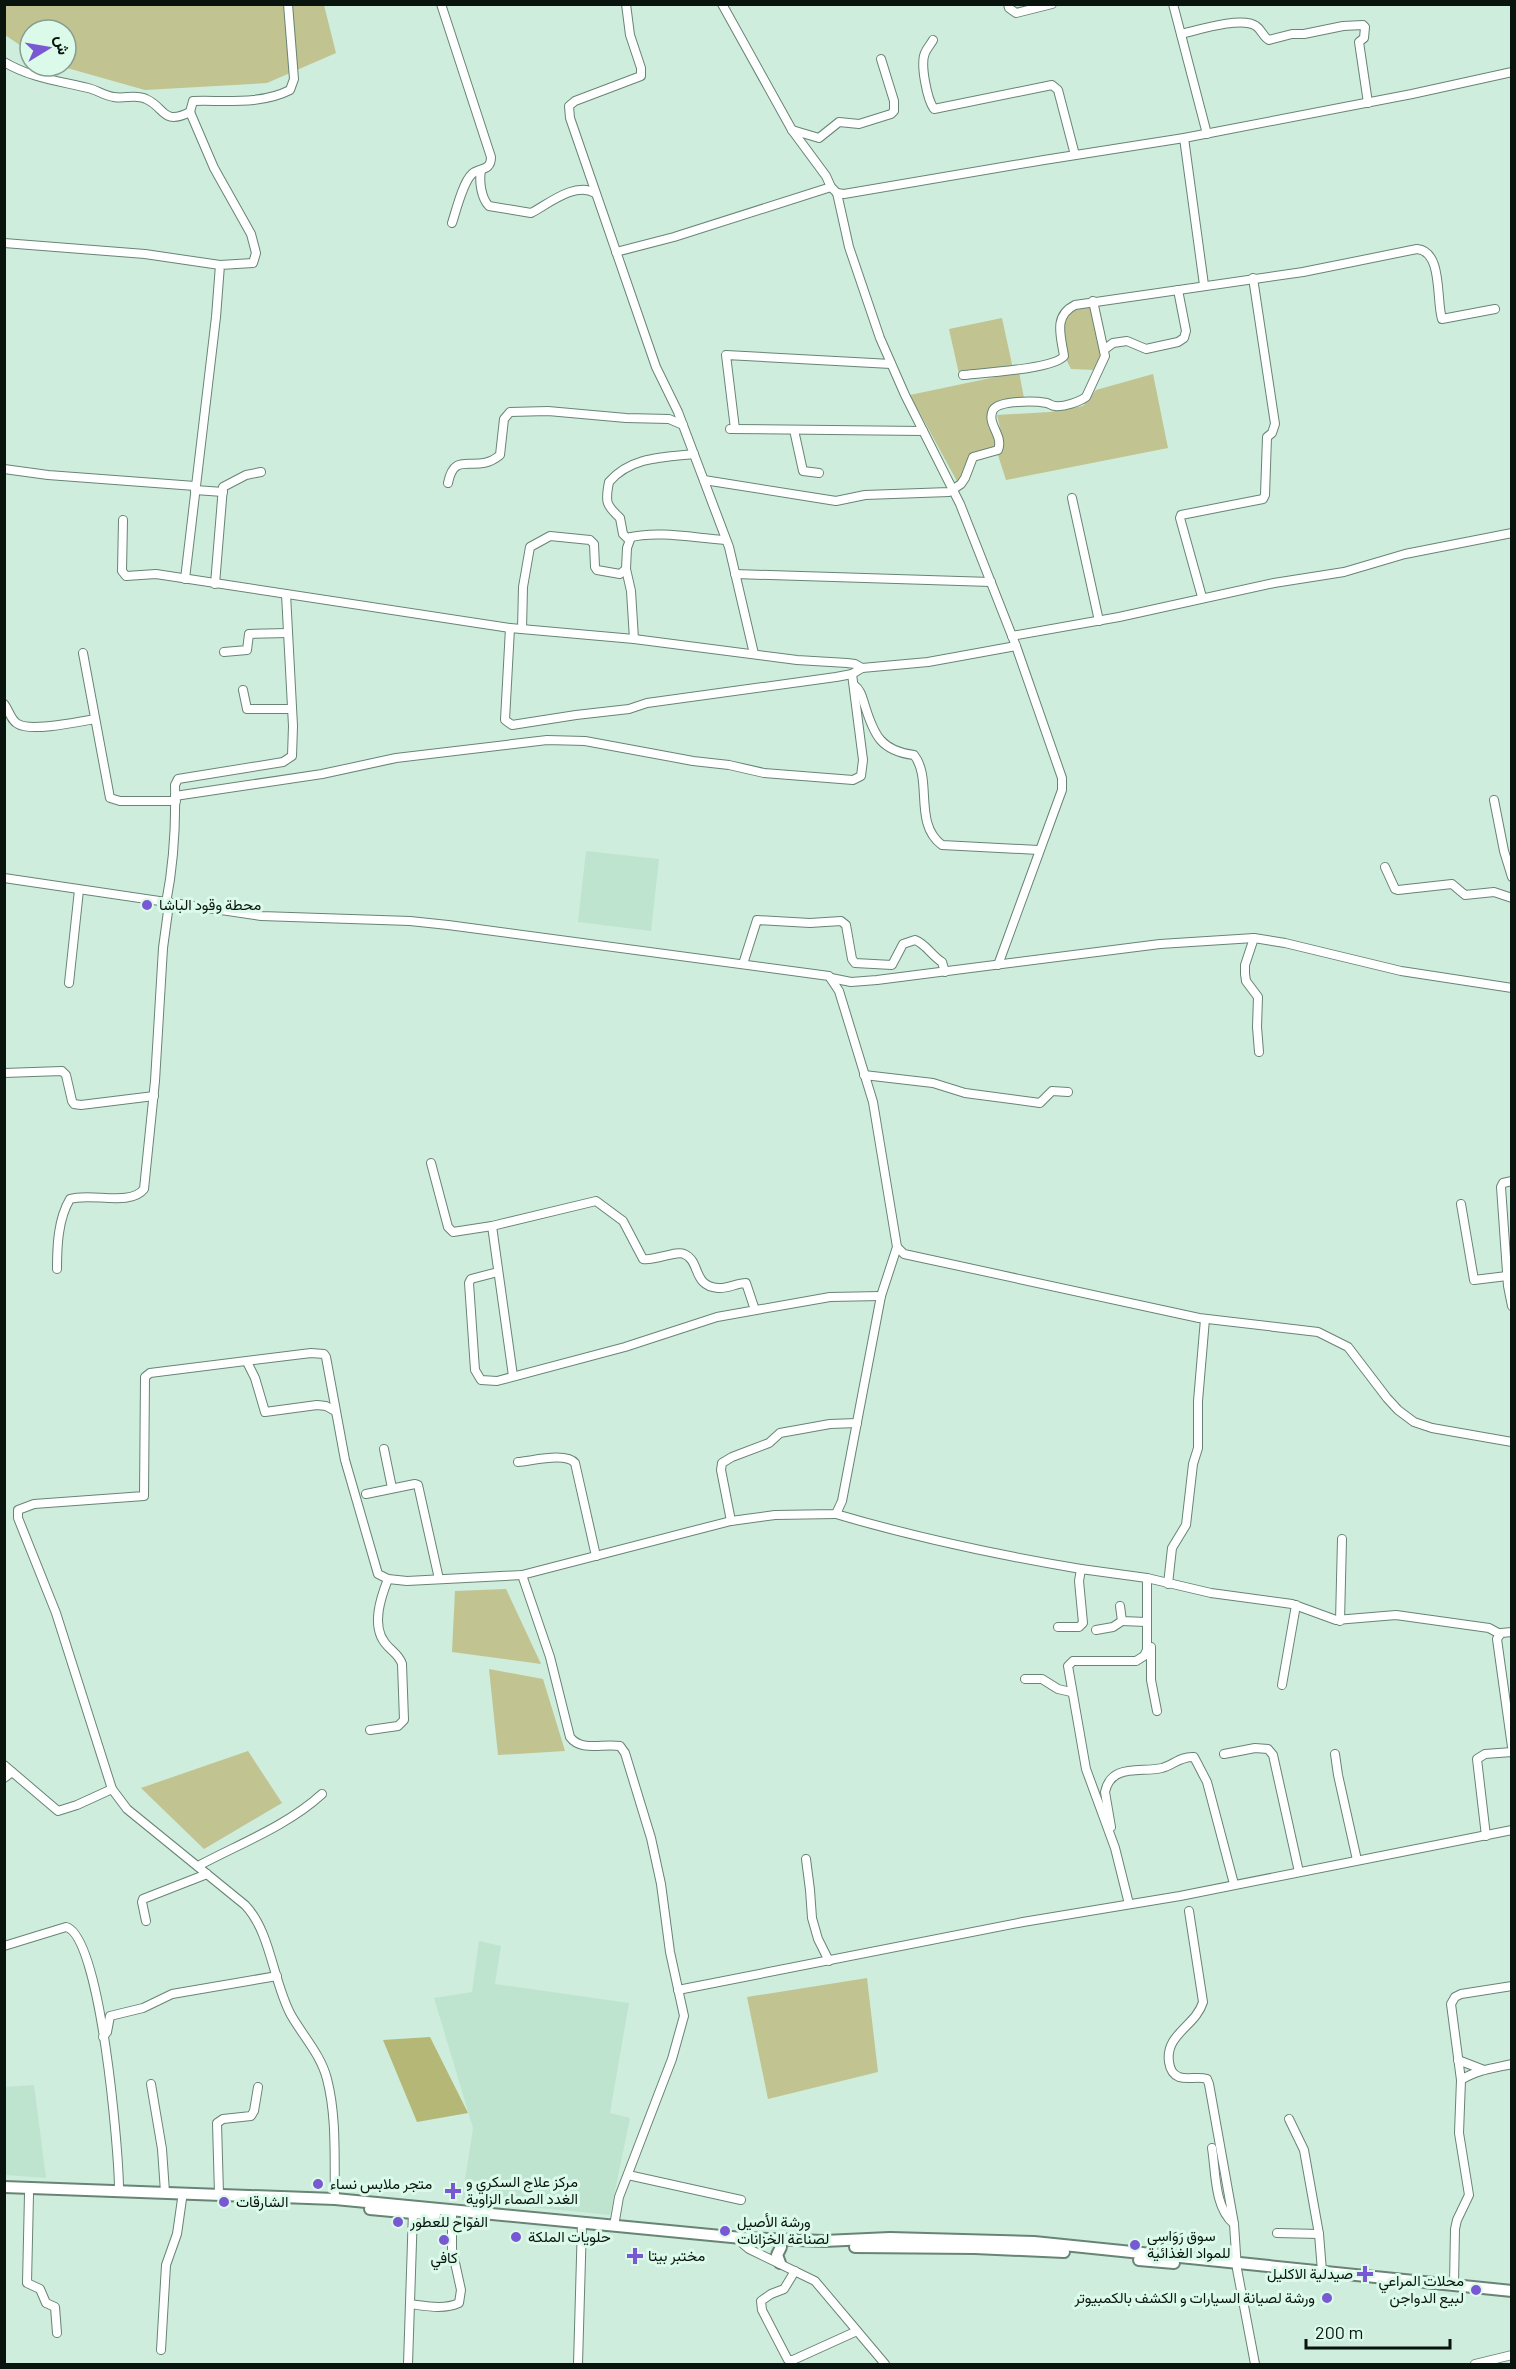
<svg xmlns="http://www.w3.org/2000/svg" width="1516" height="2369" font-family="Barlow,Vazirmatn,sans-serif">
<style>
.built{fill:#bee4cf}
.green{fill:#c1c390}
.forest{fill:#b4b775}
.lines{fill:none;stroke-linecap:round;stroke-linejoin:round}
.minor-casing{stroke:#688475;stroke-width:10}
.highway-casing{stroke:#688475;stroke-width:14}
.minor{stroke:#fff;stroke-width:8}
.highway{stroke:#fff;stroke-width:10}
.poi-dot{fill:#7859d3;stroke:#dbfae9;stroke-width:2}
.labels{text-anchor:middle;stroke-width:6;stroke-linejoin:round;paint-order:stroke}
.poi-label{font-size:15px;fill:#09140f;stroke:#dbfae9;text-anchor:start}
</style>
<rect width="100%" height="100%" fill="#ceeddc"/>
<g class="built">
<path d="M 586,851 L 659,859 L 651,931 L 578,922 Z"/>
<path d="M 479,1941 L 501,1946 L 495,1984 L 629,2003 L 610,2113 L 630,2118 L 610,2215 L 462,2200 L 473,2128 L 434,1998 L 472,1992 Z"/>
<path d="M 34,2085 L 46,2178 L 5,2175 L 5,2087 Z"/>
</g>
<g class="green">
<path d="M 4,5 L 324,5 L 336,53 L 267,83 L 145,90 L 60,66 L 66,66 L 66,30 L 30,30 L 30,52 L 5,35 Z"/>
<path d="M 1090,306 L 1103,353 L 1096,370 L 1071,369 L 1066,359 L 1063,319 L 1074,308 Z"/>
<path d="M 1002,318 L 1013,369 L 959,374 L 949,329 Z"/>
<path d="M 1019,372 L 1024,398 L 995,403 L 987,417 L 997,441 L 994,448 L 972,454 L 959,485 L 910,395 Z"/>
<path d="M 1153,374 L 1168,448 L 1006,480 L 998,455 L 1004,445 L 997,415 L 1050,412 L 1083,406 L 1096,390 Z"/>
<path d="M 506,1589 L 541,1664 L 452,1652 L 455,1591 Z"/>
<path d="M 489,1669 L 543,1679 L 565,1751 L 498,1755 Z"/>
<path d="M 248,1751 L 282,1803 L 204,1849 L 141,1788 Z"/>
<path d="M 867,1978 L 878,2072 L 768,2099 L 747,1997 Z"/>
</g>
<path class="forest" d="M 430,2037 L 468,2113 L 417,2122 L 383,2040 Z"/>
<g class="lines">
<g class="minor-casing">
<g id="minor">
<path d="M 441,4 L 491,157 C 491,172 479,167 472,174 C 463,182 456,211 452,223"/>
<path d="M 626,4 L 630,35 L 641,68 L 641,76 L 575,101 L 569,106 L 570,118 L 656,367 L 678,412 L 729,547 L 754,654"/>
<path d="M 722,4 L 792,130 L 826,176 L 831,187 L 837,193 L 844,194 L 1044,160 L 1184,138 L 1412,94 L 1512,72"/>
<path d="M 1008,4 L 1009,8 L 1016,13 L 1052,4"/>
<path d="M 1173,4 L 1207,134"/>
<path d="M 1181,34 C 1198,30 1242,16 1256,26 C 1262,30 1263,37 1269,40 L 1292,34 L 1304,34 L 1343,26 L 1363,25 L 1365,27 L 1364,38 L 1359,42 L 1368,103"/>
<path d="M 933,40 C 931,44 927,48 925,53 C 920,64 927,99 934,109 L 1052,85 L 1058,90 L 1075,155"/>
<path d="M 4,62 C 31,78 59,81 88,88 C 97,90 105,96 114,97 C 125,99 136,94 146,99 C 165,107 162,126 190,112 L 214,168 L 251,234 L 256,253 L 253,263 L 220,265 L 216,317 L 185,579"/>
<path d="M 190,112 L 193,101 C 224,100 261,105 290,90 L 294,79 L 288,4"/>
<path d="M 792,130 L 819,138 L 839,122 L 859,124 L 891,114 L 894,111 L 894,101 L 881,59"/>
<path d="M 1184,138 L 1204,285"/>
<path d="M 481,170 C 479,181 481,198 489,206 L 531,213 C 547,205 575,181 595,193"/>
<path d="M 837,193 L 849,247 L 880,338 L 905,395 L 960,504 L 1016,646 L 1062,778 L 1062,790 L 998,965"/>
<path d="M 4,243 L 145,254 L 220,265"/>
<path d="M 616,252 L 674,237 L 831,187"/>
<path d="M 1105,349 L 1113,343 L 1127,341 L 1146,349 L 1178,342 L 1184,338 L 1186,331 L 1178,290"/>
<path d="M 963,375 C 982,373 1055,369 1064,356 C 1061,336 1053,316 1075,305 L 1303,272 L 1417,249 C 1443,251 1436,300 1442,319 L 1495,309"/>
<path d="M 730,429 L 923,431"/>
<path d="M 735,429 L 726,355 L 891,364"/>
<path d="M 794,430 L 803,471 L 819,473"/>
<path d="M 694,454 C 663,457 630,457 609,482 C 605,502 606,505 620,518 L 623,534 L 627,538 C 658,530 694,538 725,540"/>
<path d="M 4,469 L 48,475 L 195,486"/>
<path d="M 704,480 L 836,501 L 865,495 L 949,492 L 961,484 L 965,478 L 973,457 L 998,450 C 1004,435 986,424 993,410 C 999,400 1035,401 1047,403 C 1050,404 1052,406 1055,406 C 1064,407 1079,402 1086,397 L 1105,356 L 1093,301"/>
<path d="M 448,483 C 455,448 475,476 500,455 L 504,419 L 510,412 L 548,411 L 626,418 L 669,419 L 683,425"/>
<path d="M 195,490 L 223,492"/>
<path d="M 1072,498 L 1099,621"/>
<path d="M 123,520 L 122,571 L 126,576 L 156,574 L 510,628 L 634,639 L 797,660 L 847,663 L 855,664 L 862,668"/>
<path d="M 626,569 L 631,591 L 634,639"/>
<path d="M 735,574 L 991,582"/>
<path d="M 215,584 L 223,487 L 246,475 L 261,472"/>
<path d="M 1202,597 L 1180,518 L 1181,515 L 1263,499 L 1265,495 L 1267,437 L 1272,433 L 1275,424 L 1253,278"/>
<path d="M 510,628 L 505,720 L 512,725 L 576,715 L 629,709 L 647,703 L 836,677 L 852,674 L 862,668 L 928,662 L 1016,646"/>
<path d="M 522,629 L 523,587 L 530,547 L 550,536 L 590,540 L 594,544 L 595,567 L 597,570 L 620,574 L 626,569 L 627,548 L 631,537"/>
<path d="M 1012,636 L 1119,617 L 1274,583 L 1344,572 L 1405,554 L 1512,533"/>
<path d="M 224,652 L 247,650 L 249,634 L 288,633"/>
<path d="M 83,653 L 110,798 L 120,801 L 176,801"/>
<path d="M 854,685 C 861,690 862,697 865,706 C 874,735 881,751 914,755 C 933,779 913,824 942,845 L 1038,850"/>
<path d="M 243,690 L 247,709 L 292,709"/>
<path d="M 4,704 C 9,710 11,721 18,724 C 31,732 78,722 95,719"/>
<path d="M 175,796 L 322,774 L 396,758 L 547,740 L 585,741 L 693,761 L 729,765 L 764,773 L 853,780 L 861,776 L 863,760 L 852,674"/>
<path d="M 1494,800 L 1504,851 L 1512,877"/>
<path d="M 1385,867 L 1395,889 L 1398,890 L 1452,884 L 1465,895 L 1494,892 L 1512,898"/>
<path d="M 4,878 L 261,916 L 410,921 L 448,925 L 829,976 L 839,991 L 873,1102 L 897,1247 L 904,1254 L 1199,1318 L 1318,1332 L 1348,1347 L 1387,1398 L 1398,1410 L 1414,1422 L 1432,1428 L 1512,1442"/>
<path d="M 166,903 C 174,863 176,826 175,785 L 178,779 L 283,762 L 292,756 L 293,726 L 286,594"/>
<path d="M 1254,938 L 1245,965 L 1245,974 L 1246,981 L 1258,997 L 1257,1027 L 1259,1052"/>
<path d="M 743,964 L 757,920 L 810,923 L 841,921 L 846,925 L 852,959 L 855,963 L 892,965 L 903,944 L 915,940 C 926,944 932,956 942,962 L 945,972"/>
<path d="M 831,978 L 851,982 L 877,980 L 1160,944 L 1254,938 L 1285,943 L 1401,971 L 1512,988"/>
<path d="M 69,983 L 79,890"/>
<path d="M 4,1073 L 62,1071 L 66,1075 L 72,1101 L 74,1104 L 81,1105 L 154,1096"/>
<path d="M 864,1075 L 933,1083 L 965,1093 L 1040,1103 L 1052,1091 L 1068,1092"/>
<path d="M 431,1163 L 448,1227 L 453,1232 L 492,1226 L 596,1201 L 623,1221 L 643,1259 C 656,1261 676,1250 684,1254 C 701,1261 692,1286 718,1288 C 727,1289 737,1283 746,1283 L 755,1310"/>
<path d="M 1512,1181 L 1503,1183 L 1501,1187 L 1508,1286 L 1512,1306"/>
<path d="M 1461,1204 L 1474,1280 L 1507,1276"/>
<path d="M 492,1226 L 513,1376"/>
<path d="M 57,1269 C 57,1246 58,1219 70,1199 C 90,1192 130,1207 144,1189 L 155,1081 L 163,948 L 169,904"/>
<path d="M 498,1272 L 471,1279 L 469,1283 L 475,1370 L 481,1380 L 497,1381 L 625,1347 L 717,1317 L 830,1297 L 881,1296"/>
<path d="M 247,1362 L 255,1378 L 265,1412 L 317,1405 L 326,1406 L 335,1411"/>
<path d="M 384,1449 L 392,1488"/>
<path d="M 518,1462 C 532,1461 566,1452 575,1463 L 596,1556"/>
<path d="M 366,1494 L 415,1484 L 418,1485 L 439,1579"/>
<path d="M 836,1514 C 917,1538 998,1555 1081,1569"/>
<path d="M 731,1521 L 721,1470 L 722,1463 L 732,1457 L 769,1443 L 780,1433 L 830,1424 L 857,1423"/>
<path d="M 522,1575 L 550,1657 L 570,1737 C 581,1752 603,1743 620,1746 L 625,1753 L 651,1838 L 661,1884 L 670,1952 L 684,2016 L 672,2059 L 619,2197 L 614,2226"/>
<path d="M 1168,1584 L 1172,1548 L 1186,1525 L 1193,1464 L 1198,1448 L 1198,1401 L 1205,1319"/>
<path d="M 1120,1606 L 1122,1621 L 1146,1622"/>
<path d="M 1340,1621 L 1342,1539"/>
<path d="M 1058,1627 L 1079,1627 L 1083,1623 L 1079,1581 L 1081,1569 L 1147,1578 L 1211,1593 L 1292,1604 L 1336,1620 L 1396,1615 L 1489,1628 L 1500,1634"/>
<path d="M 1096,1630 L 1113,1627 L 1122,1621"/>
<path d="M 1512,1632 L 1501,1633 L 1497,1639 L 1512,1747"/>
<path d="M 1151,1647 L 1151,1680 L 1157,1711"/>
<path d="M 1025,1679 L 1042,1679 L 1058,1689 L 1071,1692"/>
<path d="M 1282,1685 L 1296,1605"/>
<path d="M 370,1730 L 398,1726 L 404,1720 L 402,1664 C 399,1654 391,1651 385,1643 C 371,1625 381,1597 388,1579"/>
<path d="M 1224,1754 L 1255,1748 L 1268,1749 L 1273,1755 L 1299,1872"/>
<path d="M 1335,1754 L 1338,1775 L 1357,1860"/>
<path d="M 4,1765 L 58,1811 L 77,1805 L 112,1789"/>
<path d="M 4,1778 L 12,1772"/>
<path d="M 1111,1827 L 1105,1792 C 1111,1763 1141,1773 1162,1768 C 1173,1765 1181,1756 1194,1757 L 1207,1782 L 1234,1884"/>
<path d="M 1486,1836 L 1477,1759 L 1485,1754 L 1512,1752"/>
<path d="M 806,1859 L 810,1890 L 812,1918 L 818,1939 L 829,1961"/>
<path d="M 198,1866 C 239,1844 287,1826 322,1794"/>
<path d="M 1129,1904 L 1115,1848 L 1086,1769 L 1068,1666 L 1073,1661 L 1136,1661 L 1144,1656 L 1147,1650 L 1147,1578"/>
<path d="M 1189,1911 L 1203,2002 C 1196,2026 1165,2034 1169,2062 C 1170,2069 1172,2074 1179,2077 C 1188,2080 1198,2076 1207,2079 L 1209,2084 L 1234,2224 L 1237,2269 L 1255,2364"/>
<path d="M 146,1921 L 142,1902 L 143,1899 L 207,1874"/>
<path d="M 4,1946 L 66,1927 C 101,1935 119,2153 119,2190"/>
<path d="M 678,1990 L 1023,1922 L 1180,1896 L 1512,1830"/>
<path d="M 103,2037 L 107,2032 L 110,2016 L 143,2008 L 172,1994 L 277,1976"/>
<path d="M 1458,2060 L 1484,2070"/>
<path d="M 1461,2080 L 1451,2004 L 1455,1997 L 1461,1994 L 1512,1986"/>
<path d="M 151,2084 L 162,2149 L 165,2192"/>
<path d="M 1289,2119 L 1304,2150 L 1319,2234 L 1322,2271"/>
<path d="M 1212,2148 C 1216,2173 1214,2207 1234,2224"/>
<path d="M 628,2175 L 741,2200"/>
<path d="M 29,2194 L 27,2283 L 40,2289 L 46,2303 L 55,2307 L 57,2333"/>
<path d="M 219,2194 L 217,2123 L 223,2119 L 251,2116 L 254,2111 L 258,2087"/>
<path d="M 335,2199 C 334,2160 337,2117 327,2079 C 321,2055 303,2036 291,2015 C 273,1982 271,1932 245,1905 L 127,1809 L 112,1789 L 56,1613 L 18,1518 L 18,1510 L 34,1504 L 144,1496 L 145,1377 L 150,1373 L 311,1353 L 324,1354 L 326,1357 L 345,1460 L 378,1574 L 388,1579 L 407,1581 L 522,1575 L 731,1521 L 775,1515 L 836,1514 L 842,1501 L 881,1296 L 897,1247"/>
<path d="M 1277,2233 L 1319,2234"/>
<path d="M 742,2238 L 743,2244 L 749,2249 L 815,2281 L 885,2364"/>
<path d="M 795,2271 L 784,2289 L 771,2294 L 761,2301 L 762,2310 L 788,2360 L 793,2360 L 857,2331"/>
<path d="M 1454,2284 L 1455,2229 L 1457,2220 L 1469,2195 L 1459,2133 L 1461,2080 C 1476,2070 1494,2068 1512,2064"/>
<path d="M 410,2304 C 426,2306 444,2310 459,2303 L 461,2290 L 452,2249 L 452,2216"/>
<path d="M 161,2350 L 166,2265 L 177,2234 L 182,2199"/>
<path d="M 408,2364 L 413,2211"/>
<path d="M 578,2364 L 582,2223"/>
<path d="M 1475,2364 L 1512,2355"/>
</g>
</g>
<g class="highway-casing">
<g id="highway">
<path d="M 4,2187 L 335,2199 L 742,2238 L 824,2241 L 890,2238 L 1034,2242 L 1512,2291"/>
<path d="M 370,2209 L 435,2215"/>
<path d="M 855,2247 L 975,2248 L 1064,2252"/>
<path d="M 1139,2260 L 1174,2263"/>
<path d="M 780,2263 L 777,2255 L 781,2247"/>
</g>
</g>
<use href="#minor" class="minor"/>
<use href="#highway" class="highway"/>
</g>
<g class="poi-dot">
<circle cx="147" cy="905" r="6"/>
<circle cx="318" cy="2184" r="6"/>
<path d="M450 2182h6v6h6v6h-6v6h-6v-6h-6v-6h6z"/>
<circle cx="224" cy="2202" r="6"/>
<circle cx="398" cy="2222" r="6"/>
<circle cx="725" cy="2231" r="6"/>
<circle cx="516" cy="2237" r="6"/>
<circle cx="444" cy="2240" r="6"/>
<circle cx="1135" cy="2245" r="6"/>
<path d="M632 2247h6v6h6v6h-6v6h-6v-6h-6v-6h6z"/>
<path d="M1362 2265h6v6h6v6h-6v6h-6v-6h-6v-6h6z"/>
<circle cx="1476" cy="2290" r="6"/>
<circle cx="1327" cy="2298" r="6"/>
</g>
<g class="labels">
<g class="poi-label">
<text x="159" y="910">محطة وقود الباشا</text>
<text x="466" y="2187">مركز علاج السكري و<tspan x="466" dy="17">الغدد الصماء الزاوية</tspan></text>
<text x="330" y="2189">متجر ملابس نساء</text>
<text x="236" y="2207">الشارقات</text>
<text x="410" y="2227">الفواح للعطور</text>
<text x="737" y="2227">ورشة الأصيل<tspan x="737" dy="17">لصناعة الخزانات</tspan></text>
<text x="1147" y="2241">سوق رَوَاسِي<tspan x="1147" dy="17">للمواد الغذائية</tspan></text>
<text x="528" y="2242">حلويات الملكة</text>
<text x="648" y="2261">مختبر بيتا</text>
<text x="444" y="2263" text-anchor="middle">كافي</text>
<text x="1353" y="2279" text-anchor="end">صيدلية الاكليل</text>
<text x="1464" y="2286" text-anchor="end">محلات المراعي<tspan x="1464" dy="17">لبيع الدواجن</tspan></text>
<text x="1315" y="2303" text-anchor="end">ورشة لصيانة السيارات و الكشف بالكمبيوتر</text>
</g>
</g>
<rect width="1516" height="2369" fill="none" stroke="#09140f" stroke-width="12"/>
<g transform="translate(48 48) rotate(79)"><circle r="28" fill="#dbfae9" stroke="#879e92" stroke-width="1.5"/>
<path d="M0-4.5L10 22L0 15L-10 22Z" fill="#7859d3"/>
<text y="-9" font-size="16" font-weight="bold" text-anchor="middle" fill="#09140f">ش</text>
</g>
<path d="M1306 2339v9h144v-9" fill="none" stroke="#09140f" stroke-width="3"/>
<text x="1315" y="2339" font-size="18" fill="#09140f" stroke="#dbfae9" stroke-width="4.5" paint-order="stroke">200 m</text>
</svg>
